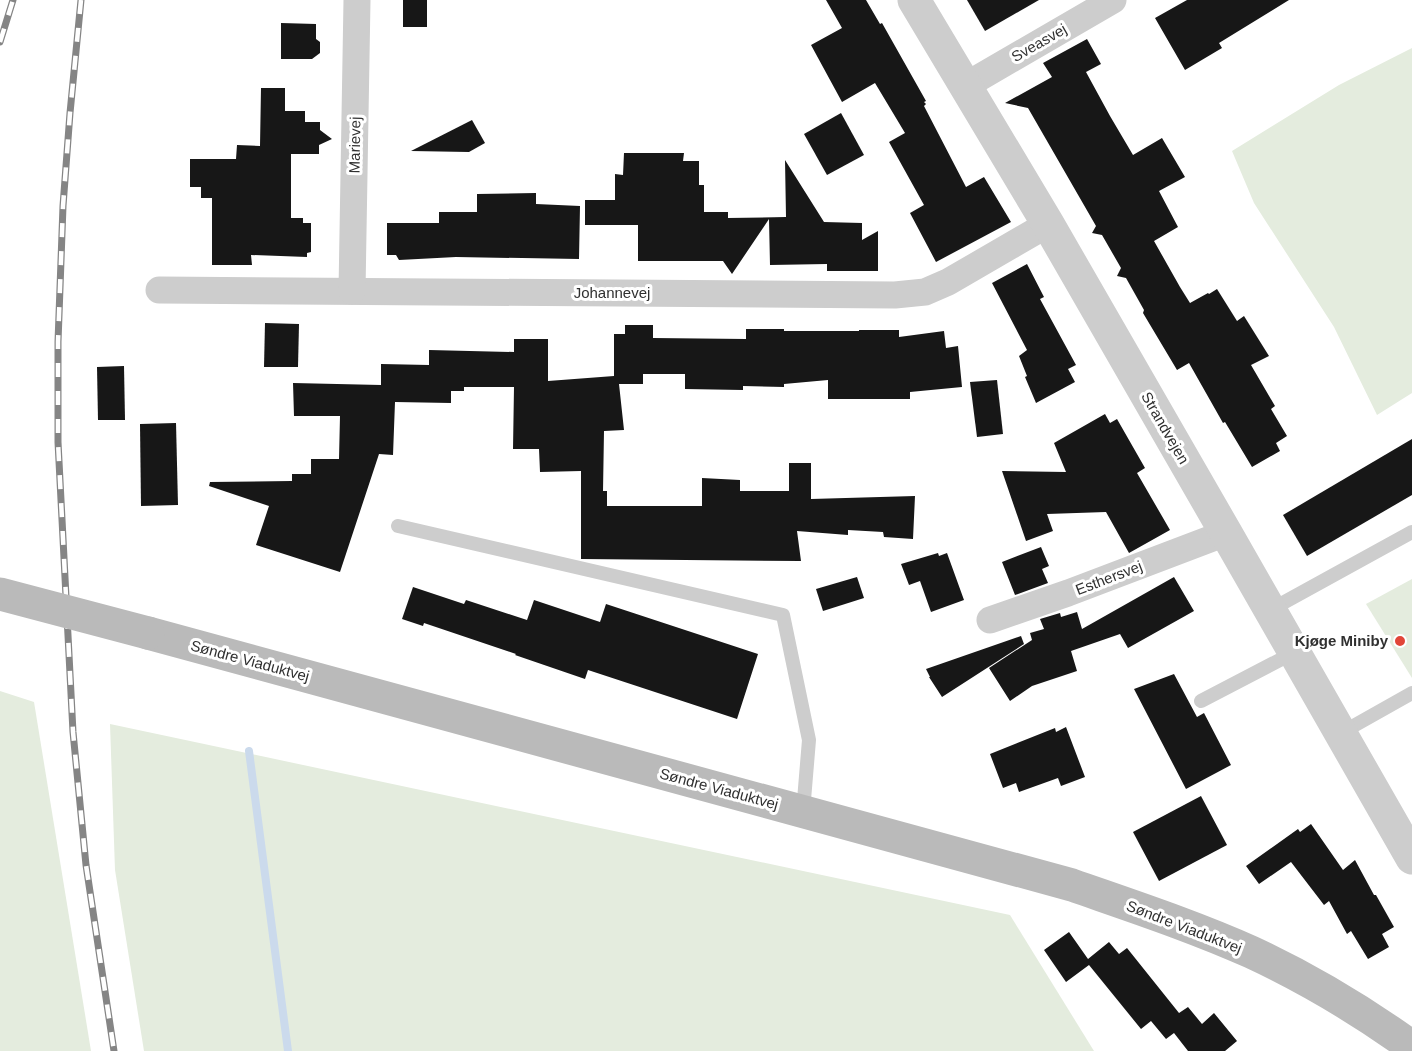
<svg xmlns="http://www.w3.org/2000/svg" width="1412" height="1051" font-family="Helvetica,sans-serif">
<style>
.green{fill:#e4ecde}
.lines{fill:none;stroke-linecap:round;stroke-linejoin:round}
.stream{stroke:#cbdaec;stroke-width:8}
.building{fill:#171717}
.service{stroke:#cdcdcd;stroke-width:14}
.minor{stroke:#cdcdcd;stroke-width:27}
.tertiary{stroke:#cdcdcd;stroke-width:33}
.secondary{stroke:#bababa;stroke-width:33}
.rail-casing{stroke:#858585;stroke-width:7}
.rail{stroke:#fff;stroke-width:4.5;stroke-dasharray:14;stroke-linecap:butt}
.secondary-bridge{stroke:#bababa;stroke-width:33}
.poi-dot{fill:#e14538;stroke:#fff;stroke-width:2}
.labels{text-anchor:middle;stroke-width:6;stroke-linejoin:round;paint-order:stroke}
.street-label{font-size:15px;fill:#303030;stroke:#fff}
.poi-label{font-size:15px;font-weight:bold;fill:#303030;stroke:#fff;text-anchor:end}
</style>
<rect width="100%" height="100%" fill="#fff"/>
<g class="green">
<path d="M 1412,48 L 1412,393 L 1377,415 L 1334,327 L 1254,203 L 1232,151 L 1339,85 Z"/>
<path d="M 1412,579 L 1412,678 L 1366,604 Z"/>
<path d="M 0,691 L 34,702 L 91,1051 L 0,1051 Z"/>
<path d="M 110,724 L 1010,915 L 1094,1051 L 144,1051 L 115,870 Z"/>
</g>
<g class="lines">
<path class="stream" d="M 249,751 L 288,1051"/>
</g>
<g class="building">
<rect x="403" y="0" width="24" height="27"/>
<path d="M 826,0 L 866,0 L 880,24 L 882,23 L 926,101 L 924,102 L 926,104 L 924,106 L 966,187 L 984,177 L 1011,222 L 936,262 L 910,213 L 924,205 L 889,142 L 905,133 L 875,83 L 842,102 L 811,45 L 842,28 Z"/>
<path d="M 967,0 L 1039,0 L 985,31 Z"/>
<path d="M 1187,0 L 1289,0 L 1219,43 L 1222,48 L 1185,70 L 1155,18 Z"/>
<path d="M 281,23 L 316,24 L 316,39 L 320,42 L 320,53 L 312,59 L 281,59 Z"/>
<path d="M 1087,39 L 1101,64 L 1086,72 L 1110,116 L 1133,155 L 1162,138 L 1185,177 L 1159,191 L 1178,227 L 1154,241 L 1180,287 L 1190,303 L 1208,293 L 1209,294 L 1217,289 L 1237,321 L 1244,316 L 1269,356 L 1251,365 L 1275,406 L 1271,409 L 1287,436 L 1276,443 L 1280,451 L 1252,467 L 1225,422 L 1223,423 L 1189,363 L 1177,370 L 1143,313 L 1144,310 L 1126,278 L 1117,276 L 1121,268 L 1102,235 L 1092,233 L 1096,226 L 1028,108 L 1005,103 L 1052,77 L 1043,63 Z"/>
<path d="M 261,88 L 285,88 L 285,111 L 305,111 L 305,122 L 320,122 L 320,130 L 332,139 L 319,145 L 319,154 L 291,154 L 291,218 L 303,218 L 303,223 L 311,223 L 311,252 L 307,253 L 307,257 L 251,255 L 252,265 L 212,265 L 212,198 L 201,198 L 201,187 L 190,187 L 190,159 L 236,159 L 237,145 L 260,146 Z"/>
<path d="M 841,113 L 864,155 L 827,175 L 804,134 Z"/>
<path d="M 472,120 L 485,143 L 469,152 L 411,151 Z"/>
<path d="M 624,153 L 684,153 L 683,161 L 699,161 L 699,185 L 704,185 L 704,212 L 728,212 L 728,218 L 786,217 L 785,160 L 824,222 L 862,223 L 862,240 L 878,231 L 878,271 L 827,271 L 827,264 L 770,265 L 769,219 L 732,274 L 723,261 L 638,261 L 638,225 L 585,225 L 585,200 L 615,200 L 615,174 L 623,175 Z"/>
<path d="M 536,193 L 536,204 L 580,206 L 579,259 L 456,257 L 399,260 L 396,255 L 387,255 L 387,223 L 439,223 L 439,212 L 477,212 L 477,194 Z"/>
<path d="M 1027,264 L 1044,297 L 1040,299 L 1076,365 L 1068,369 L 1075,382 L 1036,403 L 1025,377 L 1027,376 L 1019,356 L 1027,350 L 992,283 Z"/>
<path d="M 265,323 L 299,324 L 298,367 L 264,367 Z"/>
<path d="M 625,325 L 653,325 L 653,338 L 746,339 L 746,329 L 784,329 L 784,331 L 859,331 L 859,330 L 899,330 L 899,337 L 944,331 L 946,348 L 958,346 L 962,387 L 910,392 L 910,399 L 828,399 L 828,380 L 784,384 L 784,387 L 743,386 L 743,390 L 685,389 L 685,374 L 643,374 L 643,384 L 619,384 L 624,430 L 604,431 L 603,491 L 607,491 L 607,506 L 702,506 L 702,478 L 740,480 L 740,491 L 789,491 L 789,463 L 811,463 L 811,499 L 915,496 L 913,539 L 884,537 L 883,532 L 848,530 L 848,535 L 797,531 L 801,561 L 581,559 L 581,471 L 540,472 L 539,449 L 513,449 L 514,387 L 464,387 L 464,391 L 451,391 L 451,403 L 395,402 L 393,455 L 379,454 L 340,572 L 256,545 L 269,506 L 209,486 L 210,482 L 292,481 L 292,474 L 311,474 L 311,459 L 339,459 L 340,416 L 294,416 L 293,383 L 381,385 L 381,364 L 429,365 L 429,350 L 514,352 L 514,339 L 548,339 L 548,381 L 614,376 L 614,334 L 625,334 Z"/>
<path d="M 124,366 L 125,420 L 98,420 L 97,367 Z"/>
<path d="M 997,380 L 1003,434 L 977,437 L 970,382 Z"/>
<path d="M 1105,414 L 1110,423 L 1117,419 L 1145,468 L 1137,473 L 1170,530 L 1129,553 L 1106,512 L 1047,514 L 1053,531 L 1026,541 L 1002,471 L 1066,472 L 1054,443 Z"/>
<path d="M 176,423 L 178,505 L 141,506 L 140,424 Z"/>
<path d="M 1412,439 L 1412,495 L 1307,556 L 1283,515 Z"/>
<path d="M 1041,547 L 1049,566 L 1042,569 L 1048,583 L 1015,595 L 1002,562 Z"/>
<path d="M 938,553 L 939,556 L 947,553 L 964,600 L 931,612 L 920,581 L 909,585 L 901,564 Z"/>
<path d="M 857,577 L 864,598 L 823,611 L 816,589 Z"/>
<path d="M 1174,577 L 1194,611 L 1128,648 L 1120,634 L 1071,651 L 1077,671 L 1032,686 L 1010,701 L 989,668 L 1032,640 L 1030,633 L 1044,629 L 1040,619 L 1060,613 L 1061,617 L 1077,612 L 1082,629 Z"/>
<path d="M 413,587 L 464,604 L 466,600 L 527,620 L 534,600 L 600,622 L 606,604 L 758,654 L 737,719 L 588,670 L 585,679 L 515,655 L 516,654 L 424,623 L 423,626 L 402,619 Z"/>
<path d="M 1021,636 L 1024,644 L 942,697 L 929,677 L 930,677 L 926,669 Z"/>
<path d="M 1174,674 L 1197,717 L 1204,713 L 1231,765 L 1186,789 L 1134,689 Z"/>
<path d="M 1066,727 L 1085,777 L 1061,786 L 1058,778 L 1019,792 L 1016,783 L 1003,788 L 990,754 L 1055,728 L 1056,732 Z"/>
<path d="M 1201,796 L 1227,845 L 1159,881 L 1133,832 Z"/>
<path d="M 1311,824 L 1343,870 L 1355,860 L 1374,895 L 1376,895 L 1394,927 L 1382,934 L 1389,947 L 1368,959 L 1351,931 L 1347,934 L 1329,901 L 1324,905 L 1291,862 L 1259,884 L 1246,866 L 1298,829 L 1300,832 Z"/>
<path d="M 1069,932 L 1088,959 L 1109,942 L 1119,954 L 1127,948 L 1179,1013 L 1188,1007 L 1202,1024 L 1214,1013 L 1237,1041 L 1225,1051 L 1188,1051 L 1174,1033 L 1166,1039 L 1151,1021 L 1141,1029 L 1089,965 L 1066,982 L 1044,950 Z"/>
</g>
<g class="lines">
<g class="service">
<path d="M 398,526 L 783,615 L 809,740 L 803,812"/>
<path d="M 1270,610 L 1412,532"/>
<path d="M 1201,701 L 1295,652"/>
<path d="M 1341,733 L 1412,693"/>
</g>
<g class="minor">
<path d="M 965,86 L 1113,0"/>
<path d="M 159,290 L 895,295 L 925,292 L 948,282 L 1048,224"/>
<path d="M 352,291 L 357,0"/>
<path d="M 990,620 L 1068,593 L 1226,533"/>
</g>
<path class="tertiary" d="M 914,0 L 1048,224 L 1226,533 L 1412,858"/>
<path class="secondary" d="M 148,633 L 1072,885 C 1132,906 1193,926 1251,952 C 1307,978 1362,1011 1412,1047"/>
<g class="rail-casing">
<g id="rail">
<path d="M 81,0 L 70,113 L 63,206 L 58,342 L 58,442 L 73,732 L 86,865 L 114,1051"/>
<path d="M 0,42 L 13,0"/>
</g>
</g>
<use href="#rail" class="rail"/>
<path class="secondary-bridge" d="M 0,594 L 148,633"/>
</g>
<circle class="poi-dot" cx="1400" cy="641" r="6"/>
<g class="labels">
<g class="street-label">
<text transform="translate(1039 43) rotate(-30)" y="5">Sveasvej</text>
<text transform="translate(355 145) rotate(-89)" y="5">Marievej</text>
<text x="612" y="298">Johannevej</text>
<text transform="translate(1165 428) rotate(60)" y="5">Strandvejen</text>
<text transform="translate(1109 578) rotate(-21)" y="5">Esthersvej</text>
<text transform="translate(250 661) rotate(15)" y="5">Søndre Viaduktvej</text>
<text transform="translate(719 789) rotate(15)" y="5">Søndre Viaduktvej</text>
<text transform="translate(1184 927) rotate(21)" y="5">Søndre Viaduktvej</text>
</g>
<g class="poi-label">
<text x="1388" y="646">Kjøge Miniby</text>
</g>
</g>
</svg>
